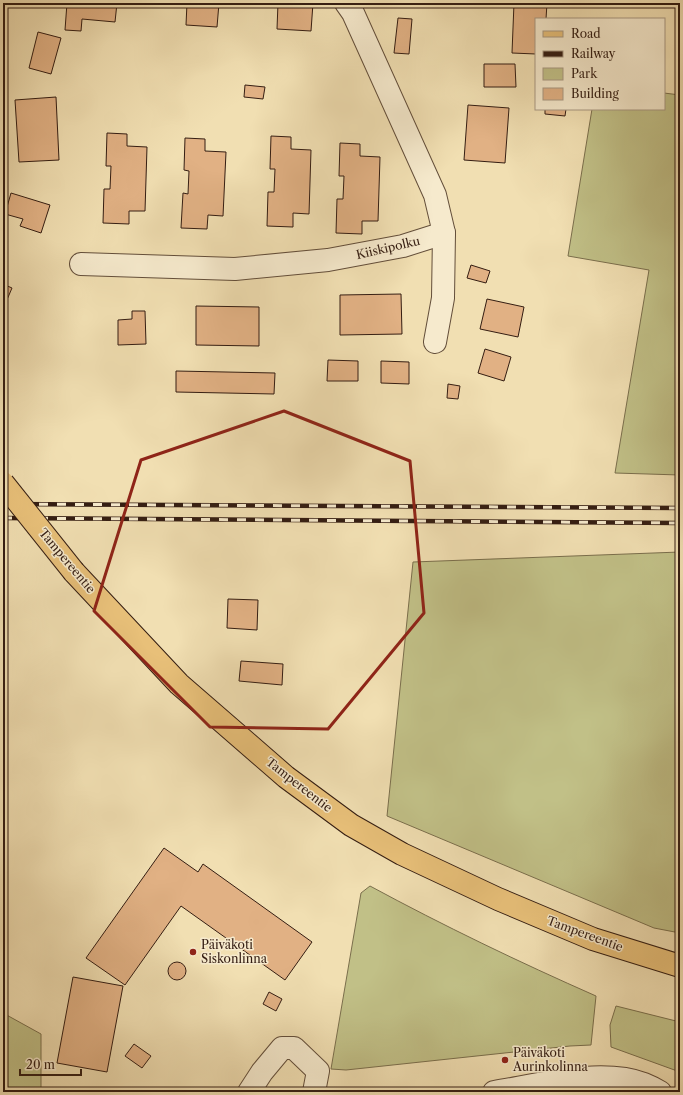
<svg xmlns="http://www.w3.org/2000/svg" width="683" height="1095" font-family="'Libre Caslon Text',serif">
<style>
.green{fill:#c1c087;stroke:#7a6e4c}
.building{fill:#e1b184;stroke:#341d12}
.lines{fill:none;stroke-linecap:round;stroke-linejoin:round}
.minor-casing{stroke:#634e3a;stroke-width:24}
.major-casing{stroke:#341d12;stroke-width:24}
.minor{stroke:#f6eacd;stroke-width:22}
.major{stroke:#e8c079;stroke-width:22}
.rail-casing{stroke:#341d12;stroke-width:4.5}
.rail{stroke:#f6eacd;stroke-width:3;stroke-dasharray:9;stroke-linecap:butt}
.major-bridge-casing{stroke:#341d12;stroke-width:24;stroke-linecap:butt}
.major-bridge{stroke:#e8c079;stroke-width:22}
.marked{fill:none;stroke:#8f2418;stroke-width:3;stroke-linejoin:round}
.poi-dot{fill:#8f2418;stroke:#f6eacd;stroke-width:1.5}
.labels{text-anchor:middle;stroke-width:3;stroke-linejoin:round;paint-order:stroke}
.street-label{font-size:12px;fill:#341d12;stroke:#f6eacd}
.poi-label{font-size:12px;fill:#341d12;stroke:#f6eacd;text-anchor:start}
</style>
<rect width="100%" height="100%" fill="#f1dfb2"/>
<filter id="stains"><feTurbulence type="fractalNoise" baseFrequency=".005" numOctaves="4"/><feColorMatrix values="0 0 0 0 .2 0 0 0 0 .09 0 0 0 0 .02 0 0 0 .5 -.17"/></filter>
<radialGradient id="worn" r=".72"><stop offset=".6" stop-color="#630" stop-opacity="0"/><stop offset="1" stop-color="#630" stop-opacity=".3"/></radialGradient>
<g class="green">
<path d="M 664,93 L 680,95 L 680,475 L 615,473 L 649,270 L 568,256 L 592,109 L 664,109 Z"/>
<path d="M 680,552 L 680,933 L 654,928 L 387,816 L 413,562 Z"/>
<path d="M 370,886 C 444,926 519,962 596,996 L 591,1045 L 570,1046 L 346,1070 L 331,1069 L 361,893 Z"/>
<path d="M 616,1006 L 680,1022 L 680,1072 L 611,1047 L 610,1025 Z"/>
<path d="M 3,1013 L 41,1034 L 41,1092 L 3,1092 Z"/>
</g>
<g class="building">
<path d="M 67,3 L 117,3 L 115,22 L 82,19 L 81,31 L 65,30 Z"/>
<path d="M 187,3 L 219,3 L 217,27 L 186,25 Z"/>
<path d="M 278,3 L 313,3 L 311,31 L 277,29 Z"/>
<path d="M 514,3 L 547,3 L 546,19 L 536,19 L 536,54 L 512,53 Z"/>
<path d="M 398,18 L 412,19 L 409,54 L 394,53 Z"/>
<path d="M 38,32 L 61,38 L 51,74 L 29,68 Z"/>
<path d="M 484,64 L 515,64 L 516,87 L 484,87 Z"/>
<path d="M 245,85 L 265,87 L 263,99 L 244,97 Z"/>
<path d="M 56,97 L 59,160 L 19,162 L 15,100 Z"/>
<path d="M 468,105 L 509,108 L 505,163 L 464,160 Z"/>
<path d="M 545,109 L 566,109 L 565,116 L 545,114 Z"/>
<path d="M 107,133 L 127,134 L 127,146 L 147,147 L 145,211 L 129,211 L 129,224 L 103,223 L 104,189 L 110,189 L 111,166 L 106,166 Z"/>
<path d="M 271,136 L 291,137 L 291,149 L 311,150 L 309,214 L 293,213 L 293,227 L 267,226 L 268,192 L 274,192 L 275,169 L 270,169 Z"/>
<path d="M 185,138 L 205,139 L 205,151 L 226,152 L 223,216 L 208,215 L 207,229 L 181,228 L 183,193 L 188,194 L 189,171 L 184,170 Z"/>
<path d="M 340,143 L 360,144 L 360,156 L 380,157 L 378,221 L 362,221 L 362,234 L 336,233 L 337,199 L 343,199 L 344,176 L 339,176 Z"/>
<path d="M 11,193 L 50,205 L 41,233 L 20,226 L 23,219 L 5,214 Z"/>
<path d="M 471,265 L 490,271 L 486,283 L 467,278 Z"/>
<path d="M 3,284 L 12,288 L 6,302 L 3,301 Z"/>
<path d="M 401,294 L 402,334 L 340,335 L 340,295 Z"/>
<path d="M 487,299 L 524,307 L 518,337 L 480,329 Z"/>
<path d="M 196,306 L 259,307 L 259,346 L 196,345 Z"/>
<path d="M 132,311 L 145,311 L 146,344 L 118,345 L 118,320 L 132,319 Z"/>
<path d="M 485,349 L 511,357 L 504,381 L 478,373 Z"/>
<path d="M 328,360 L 358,361 L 358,381 L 327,381 Z"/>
<path d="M 381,361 L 409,362 L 409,384 L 381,383 Z"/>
<path d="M 176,371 L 275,373 L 274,394 L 176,392 Z"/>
<path d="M 448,384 L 460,386 L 458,399 L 447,398 Z"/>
<path d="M 228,599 L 258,600 L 257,630 L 227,628 Z"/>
<path d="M 241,661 L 283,664 L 282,685 L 239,681 Z"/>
<path d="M 164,848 L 198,872 L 203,864 L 312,942 L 285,980 L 181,906 L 125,985 L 86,958 Z"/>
<circle cx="177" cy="971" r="9"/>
<path d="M 73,977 L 123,986 L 107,1072 L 57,1063 Z"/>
<path d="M 269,992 L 282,999 L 276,1011 L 263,1004 Z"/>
<path d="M 134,1044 L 151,1056 L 142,1068 L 125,1056 Z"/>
</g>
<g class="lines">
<g class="minor-casing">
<g id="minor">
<path d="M 81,264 L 235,269 L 328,260 L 403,246 L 444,233 L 435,195 L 353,13 L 346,3"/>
<path d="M 435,342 L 443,298 L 444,233"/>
<path d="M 249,1092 L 262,1072 L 282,1048 L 294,1048 L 318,1071 L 314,1092"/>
<path d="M 494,1092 C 538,1085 602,1068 644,1084 C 649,1086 655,1089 660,1092"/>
</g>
</g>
<g class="major-casing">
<path id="major" d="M 74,572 L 179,684 L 286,777 L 351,825 L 402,854 L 498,899 L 593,939 L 680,966"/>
</g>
<use href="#minor" class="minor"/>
<use href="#major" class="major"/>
<g class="rail-casing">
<g id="rail">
<path d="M 3,504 L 680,508"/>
<path d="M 3,518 L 680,523"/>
</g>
</g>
<use href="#rail" class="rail"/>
<g class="major-bridge-casing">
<path id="major-bridge" d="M 3,483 L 74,572"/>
</g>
<use href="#major-bridge" class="major-bridge"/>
</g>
<path class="marked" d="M 284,411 L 410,461 L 424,613 L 328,729 L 210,727 L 94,611 L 141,460 Z"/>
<g class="poi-dot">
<circle cx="193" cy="952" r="4"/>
<circle cx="505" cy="1060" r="4"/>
</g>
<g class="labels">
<g class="street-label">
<text transform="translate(388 248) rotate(-13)" y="4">Kiiskipolku</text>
<text transform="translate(67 561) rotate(50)" y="4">Tampereentie</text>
<text transform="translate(299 785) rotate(38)" y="4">Tampereentie</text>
<text transform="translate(585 934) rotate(20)" y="4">Tampereentie</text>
</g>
<g class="poi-label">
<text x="201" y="949">Päiväkoti<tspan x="201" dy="14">Siskonlinna</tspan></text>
<text x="513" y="1057">Päiväkoti<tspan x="513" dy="14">Aurinkolinna</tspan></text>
</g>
</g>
<rect width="683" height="1095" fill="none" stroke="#f1dfb2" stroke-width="16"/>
<rect x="4" y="4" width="675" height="1087" fill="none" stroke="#341d12" stroke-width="2"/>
<rect x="8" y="8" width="667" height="1079" fill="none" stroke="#341d12"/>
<rect x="535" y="18" width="130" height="92" fill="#f6eacd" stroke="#a89882"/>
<rect x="543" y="31" width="20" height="6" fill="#e8c079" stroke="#a89882"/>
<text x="571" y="38" font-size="12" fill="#341d12">Road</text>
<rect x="543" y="51" width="20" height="6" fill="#341d12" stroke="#a89882"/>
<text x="571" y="58" font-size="12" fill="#341d12">Railway</text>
<rect x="543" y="68" width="20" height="12" fill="#c1c087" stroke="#a89882"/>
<text x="571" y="78" font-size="12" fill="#341d12">Park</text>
<rect x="543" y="88" width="20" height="12" fill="#e1b184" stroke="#a89882"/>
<text x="571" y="98" font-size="12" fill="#341d12">Building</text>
<path d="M20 1069v6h61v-6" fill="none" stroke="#341d12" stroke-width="2"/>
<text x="26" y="1069" font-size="12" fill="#341d12" stroke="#f6eacd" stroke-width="3" paint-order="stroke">20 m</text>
<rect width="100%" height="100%" filter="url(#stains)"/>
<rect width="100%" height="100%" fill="url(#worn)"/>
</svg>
